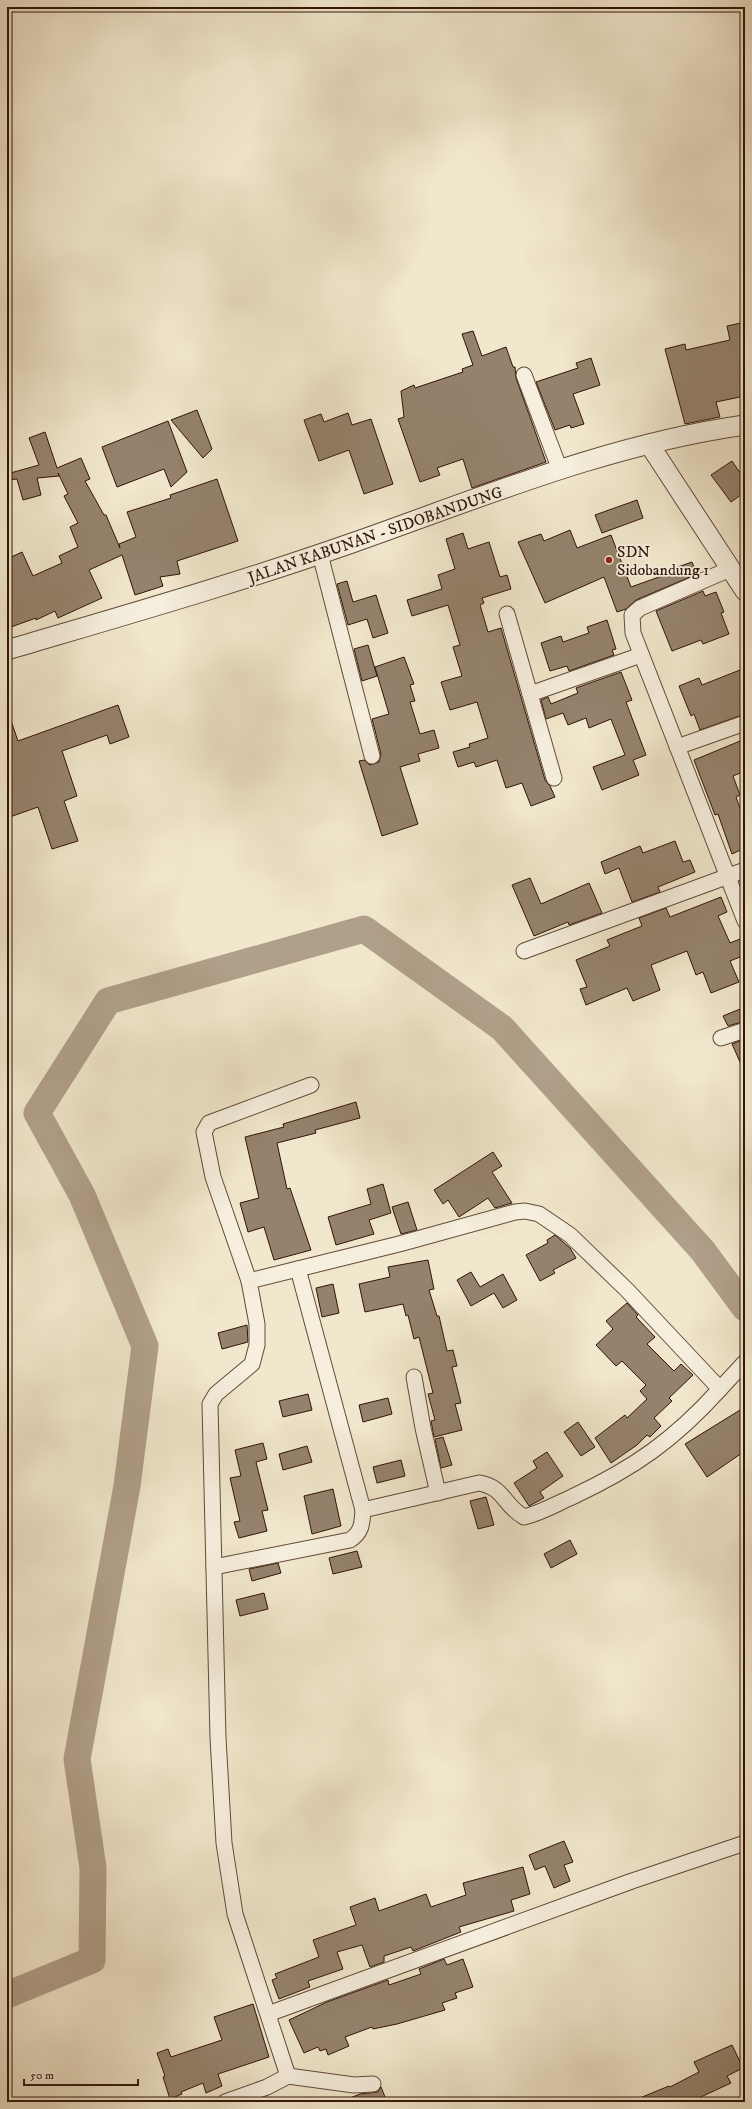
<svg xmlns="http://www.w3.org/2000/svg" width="752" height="2109" font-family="'IM FELL DW Pica',serif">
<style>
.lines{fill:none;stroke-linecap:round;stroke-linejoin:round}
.river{stroke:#b09f89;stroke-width:27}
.building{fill:#95826d;stroke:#311407}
.minor-casing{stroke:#614938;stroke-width:17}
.tertiary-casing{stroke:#614938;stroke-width:21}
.minor{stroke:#f6efde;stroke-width:15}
.tertiary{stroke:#f6efde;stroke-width:19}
.poi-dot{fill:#8f2418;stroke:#f6efde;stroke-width:1.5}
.labels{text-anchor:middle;stroke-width:3.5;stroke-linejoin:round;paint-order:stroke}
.street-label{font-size:16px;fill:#311407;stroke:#f6efde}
.poi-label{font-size:16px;fill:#311407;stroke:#f6efde;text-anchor:start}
</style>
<rect width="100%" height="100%" fill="#f1e7cc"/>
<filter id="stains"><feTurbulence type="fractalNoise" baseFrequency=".005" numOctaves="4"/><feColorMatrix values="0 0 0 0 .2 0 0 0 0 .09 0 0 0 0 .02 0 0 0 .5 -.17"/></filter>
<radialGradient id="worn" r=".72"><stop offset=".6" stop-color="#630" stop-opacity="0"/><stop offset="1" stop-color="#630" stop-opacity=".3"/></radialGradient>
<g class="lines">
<path class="river" d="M 7,1995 L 92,1960 L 93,1868 L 77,1759 L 127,1486 L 145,1346 L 82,1195 L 37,1113 L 108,1001 L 364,929 L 502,1028 L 703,1251 L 745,1308"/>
</g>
<g class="building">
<path d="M 745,322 L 745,396 L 716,402 L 720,417 L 685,424 L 665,349 L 685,344 L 686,350 L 730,340 L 727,326 Z"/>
<path d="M 473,331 L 482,356 L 506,347 L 513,367 L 515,367 L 516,378 L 546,462 L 472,488 L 463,459 L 437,468 L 440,475 L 420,482 L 398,419 L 404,417 L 401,391 L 414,385 L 415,388 L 463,372 L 462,369 L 473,365 L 462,334 Z"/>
<path d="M 591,358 L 600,385 L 573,394 L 584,424 L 571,428 L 570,425 L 555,430 L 536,382 L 578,368 L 576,363 Z"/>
<path d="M 197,410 L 212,449 L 203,458 L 171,420 Z"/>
<path d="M 348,413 L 352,425 L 371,419 L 393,484 L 364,494 L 349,450 L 319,461 L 304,420 L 321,414 L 324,422 Z"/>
<path d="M 168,421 L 187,472 L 171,487 L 164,469 L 117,487 L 102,447 Z"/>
<path d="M 45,432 L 57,468 L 81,458 L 90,479 L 85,481 L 104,515 L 106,515 L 120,548 L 119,544 L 136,537 L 127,512 L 171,498 L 170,495 L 217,479 L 238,541 L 177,561 L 180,574 L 160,577 L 163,586 L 135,595 L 122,555 L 89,570 L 102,598 L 58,618 L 55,611 L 36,620 L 36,618 L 11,627 L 7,615 L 7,559 L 22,552 L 33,576 L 62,563 L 59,556 L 78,547 L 70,527 L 78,523 L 64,496 L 68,494 L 58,473 L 59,476 L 37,478 L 41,495 L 23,500 L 17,479 L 7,480 L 7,474 L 39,465 L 29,438 Z"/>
<path d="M 732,461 L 745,480 L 745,492 L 731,502 L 711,475 Z"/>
<path d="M 637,500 L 643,518 L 602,533 L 595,515 Z"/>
<path d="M 570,530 L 577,548 L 611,535 L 631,587 L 673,572 L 672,569 L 692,562 L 697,574 L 636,600 L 626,609 L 617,612 L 604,577 L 545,603 L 518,542 L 541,534 L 544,541 Z"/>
<path d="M 463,533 L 468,549 L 489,542 L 500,577 L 507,575 L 511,589 L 482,598 L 484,603 L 480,605 L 488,632 L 501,628 L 545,780 L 550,786 L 555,797 L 531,806 L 522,783 L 506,788 L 497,760 L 476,767 L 474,762 L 458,767 L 453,752 L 470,747 L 469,744 L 488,738 L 477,702 L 450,710 L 441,682 L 462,676 L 453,647 L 460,645 L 448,605 L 412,616 L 407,600 L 442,589 L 438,575 L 455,569 L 446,539 Z"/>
<path d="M 347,581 L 353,602 L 376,595 L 388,633 L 373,638 L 367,619 L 348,625 L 337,584 Z"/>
<path d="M 703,591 L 705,596 L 716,592 L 724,612 L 721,613 L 729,634 L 703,644 L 701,640 L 672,651 L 656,611 Z"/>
<path d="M 607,620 L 616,649 L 612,650 L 614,655 L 569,671 L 567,666 L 550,671 L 541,643 L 561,636 L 563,642 L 589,633 L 587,627 Z"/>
<path d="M 368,645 L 377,676 L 362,681 L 354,649 Z"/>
<path d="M 404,657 L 414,684 L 410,685 L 415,701 L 410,702 L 420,734 L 434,730 L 439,748 L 418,754 L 420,761 L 400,767 L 418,824 L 382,836 L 359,761 L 364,760 L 370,765 L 379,762 L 381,754 L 372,719 L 389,714 L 375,667 Z"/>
<path d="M 745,668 L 745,714 L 700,730 L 694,714 L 691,716 L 679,686 L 699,678 L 702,685 Z"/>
<path d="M 621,672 L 632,700 L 626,702 L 646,755 L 633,760 L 639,775 L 602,790 L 593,767 L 625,755 L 611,719 L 589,728 L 586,718 L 568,725 L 563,713 L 546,719 L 541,700 L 548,697 L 551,704 L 578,693 L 576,688 Z"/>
<path d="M 118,705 L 129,737 L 110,744 L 107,735 L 62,751 L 77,796 L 64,801 L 78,841 L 52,849 L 38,807 L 7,818 L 7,715 L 9,715 L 18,741 Z"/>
<path d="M 745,739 L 745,771 L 733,776 L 740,795 L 736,797 L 745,822 L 745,848 L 732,854 L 718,814 L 715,815 L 694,760 Z"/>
<path d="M 675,841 L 683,862 L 690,860 L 695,872 L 658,887 L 660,892 L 632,902 L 619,868 L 605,874 L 601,862 L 640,846 L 643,853 Z"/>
<path d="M 530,878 L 541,904 L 589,883 L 602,913 L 569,925 L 568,922 L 534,936 L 512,885 Z"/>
<path d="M 721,897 L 727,912 L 718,916 L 730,943 L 745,937 L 745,955 L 730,961 L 739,982 L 711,993 L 703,972 L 696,975 L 687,951 L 651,965 L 660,990 L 633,1001 L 627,988 L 586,1005 L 580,989 L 587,987 L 576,960 L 610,946 L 607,940 L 642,926 L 639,918 L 666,908 L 670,917 Z"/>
<path d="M 745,1007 L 745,1021 L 728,1026 L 723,1016 Z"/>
<path d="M 745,1039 L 745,1073 L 732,1044 Z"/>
<path d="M 356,1102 L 360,1118 L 315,1130 L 316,1133 L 277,1143 L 287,1189 L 290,1188 L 311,1250 L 274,1260 L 264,1227 L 248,1232 L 240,1203 L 259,1198 L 245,1137 L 284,1127 L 283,1124 Z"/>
<path d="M 493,1152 L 502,1166 L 492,1172 L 512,1203 L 495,1208 L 488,1198 L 459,1217 L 448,1200 L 443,1204 L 434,1190 Z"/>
<path d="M 383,1184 L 391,1213 L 369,1220 L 374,1234 L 336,1245 L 328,1217 L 371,1204 L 367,1189 Z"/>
<path d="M 408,1202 L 417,1230 L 401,1234 L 392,1207 Z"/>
<path d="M 555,1235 L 570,1248 L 576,1258 L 553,1270 L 555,1273 L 540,1281 L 526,1255 L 548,1243 L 547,1240 Z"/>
<path d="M 428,1260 L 434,1289 L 429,1290 L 437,1316 L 439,1316 L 447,1351 L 453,1350 L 457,1366 L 452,1367 L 461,1403 L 455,1404 L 462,1430 L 434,1437 L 431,1421 L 435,1420 L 428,1394 L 433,1393 L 419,1337 L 414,1339 L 408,1315 L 406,1316 L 403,1304 L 365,1312 L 359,1284 L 390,1277 L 388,1267 Z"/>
<path d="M 471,1272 L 480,1287 L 503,1274 L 517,1300 L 503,1308 L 494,1293 L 471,1306 L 457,1280 Z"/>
<path d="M 333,1284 L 339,1313 L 322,1317 L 316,1288 Z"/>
<path d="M 627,1303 L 638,1315 L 636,1317 L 655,1337 L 647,1344 L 674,1371 L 681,1364 L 693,1375 L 669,1398 L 672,1401 L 654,1418 L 661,1426 L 650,1437 L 647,1435 L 637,1445 L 611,1463 L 595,1438 L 625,1415 L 627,1418 L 647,1399 L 640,1391 L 646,1385 L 622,1361 L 616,1366 L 596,1345 L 613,1329 L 606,1321 Z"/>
<path d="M 247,1325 L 248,1342 L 222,1349 L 218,1333 Z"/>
<path d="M 308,1394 L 312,1410 L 283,1417 L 279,1401 Z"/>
<path d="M 388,1398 L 392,1414 L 363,1422 L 359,1405 Z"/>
<path d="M 745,1407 L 745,1451 L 707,1477 L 685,1444 Z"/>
<path d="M 578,1422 L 595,1447 L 581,1456 L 564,1432 Z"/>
<path d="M 443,1437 L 452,1465 L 441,1468 L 435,1439 Z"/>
<path d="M 263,1443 L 267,1459 L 256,1462 L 268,1510 L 262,1511 L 267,1531 L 239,1538 L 234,1522 L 240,1521 L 230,1478 L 241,1476 L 235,1450 Z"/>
<path d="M 307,1446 L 312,1462 L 283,1470 L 279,1454 Z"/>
<path d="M 547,1452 L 563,1476 L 540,1492 L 544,1498 L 529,1506 L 514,1483 L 537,1468 L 533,1461 Z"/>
<path d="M 401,1460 L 405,1476 L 377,1483 L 373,1467 Z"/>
<path d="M 333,1489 L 341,1526 L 312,1534 L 304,1496 Z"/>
<path d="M 486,1497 L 494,1525 L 478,1529 L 470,1501 Z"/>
<path d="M 570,1540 L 577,1554 L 551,1568 L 544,1554 Z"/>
<path d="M 357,1551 L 362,1567 L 333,1574 L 329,1558 Z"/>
<path d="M 278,1563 L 281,1573 L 252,1581 L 249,1569 Z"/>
<path d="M 264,1593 L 268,1609 L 240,1616 L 236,1600 Z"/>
<path d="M 564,1841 L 573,1862 L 564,1865 L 570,1881 L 554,1888 L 545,1866 L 535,1870 L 529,1855 Z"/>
<path d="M 523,1867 L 530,1894 L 511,1900 L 514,1911 L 459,1927 L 461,1932 L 413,1951 L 411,1947 L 384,1956 L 384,1962 L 370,1967 L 362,1945 L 337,1952 L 343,1969 L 308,1981 L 310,1987 L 279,1999 L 272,1980 L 277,1978 L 275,1974 L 319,1957 L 313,1940 L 356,1925 L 350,1907 L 375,1898 L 379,1911 L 426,1894 L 431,1907 L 466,1895 L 463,1883 Z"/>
<path d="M 444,1959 L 447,1965 L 463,1959 L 473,1987 L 455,1993 L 457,1998 L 442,2003 L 445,2010 L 397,2024 L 373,2029 L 372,2027 L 345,2037 L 349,2046 L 328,2055 L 326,2049 L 320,2051 L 318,2047 L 304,2053 L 289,2020 L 327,2002 L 388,1980 L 389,1985 L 421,1974 L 419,1969 Z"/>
<path d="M 253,2004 L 269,2057 L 218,2074 L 222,2086 L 206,2093 L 203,2083 L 181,2092 L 182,2094 L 170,2099 L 163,2077 L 165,2076 L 157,2053 L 168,2049 L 171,2057 L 222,2040 L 214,2017 Z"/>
<path d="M 732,2045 L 743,2068 L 727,2076 L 731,2083 L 690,2102 L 630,2102 L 669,2086 L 670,2087 L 699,2072 L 694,2062 Z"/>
<path d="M 381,2087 L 387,2102 L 340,2102 L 360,2094 L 378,2092 Z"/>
</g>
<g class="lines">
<g class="minor-casing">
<g id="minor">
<path d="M 524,375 L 560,470"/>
<path d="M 320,554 L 372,756"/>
<path d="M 730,569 L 640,608 L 632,615 L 633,633 L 745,921"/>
<path d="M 507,614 L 554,778"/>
<path d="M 530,694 L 641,655"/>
<path d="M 677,747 L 745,723"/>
<path d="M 524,951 L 745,870"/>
<path d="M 721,1038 L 745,1030"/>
<path d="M 298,1269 L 363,1510 L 479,1483 C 504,1487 504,1506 524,1517 C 541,1513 556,1504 572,1497 C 634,1468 674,1440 720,1389"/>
<path d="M 249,1281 L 399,1244 L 515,1212 L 525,1211 L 539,1214 L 570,1235 L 627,1290 L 720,1389 L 745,1362"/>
<path d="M 414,1377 L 423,1428 L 438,1493"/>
<path d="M 214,1567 L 350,1540 C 362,1532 362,1524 363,1510"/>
<path d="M 268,2014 L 632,1881 L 745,1843"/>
<path d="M 288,2076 L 354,2085 L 373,2084"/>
<path d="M 225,2102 L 267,2087 L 288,2076 L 235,1914 L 224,1843 L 218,1738 L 210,1404 L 216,1394 L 252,1364 L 257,1345 L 257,1324 L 249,1281 L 213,1177 L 204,1132 L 209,1123 L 311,1085"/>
</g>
</g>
<g class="tertiary-casing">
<g id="tertiary">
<path d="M 649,444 L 745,591"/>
<path d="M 7,650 C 122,616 238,583 352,543 C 480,498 609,444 745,425"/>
</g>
</g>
<use href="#minor" class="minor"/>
<use href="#tertiary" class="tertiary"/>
</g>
<circle class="poi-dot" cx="609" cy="560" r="4"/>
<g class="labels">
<g class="street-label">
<text transform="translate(375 534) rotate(-19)" y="6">JALAN KABUNAN - SIDOBANDUNG</text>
</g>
<g class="poi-label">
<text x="617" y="557">SDN<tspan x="617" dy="18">Sidobandung 1</tspan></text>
</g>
</g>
<rect width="752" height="2109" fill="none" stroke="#f1e7cc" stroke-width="24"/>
<rect x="8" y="8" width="736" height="2093" fill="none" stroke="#311407" stroke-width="2"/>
<rect x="12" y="12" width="728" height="2085" fill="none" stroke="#311407"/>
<path d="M24 2079v6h114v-6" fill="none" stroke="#311407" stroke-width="2"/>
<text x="30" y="2079" font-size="12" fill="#311407" stroke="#f6efde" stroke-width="3" paint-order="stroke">50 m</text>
<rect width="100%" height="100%" filter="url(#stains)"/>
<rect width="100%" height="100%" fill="url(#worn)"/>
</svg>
